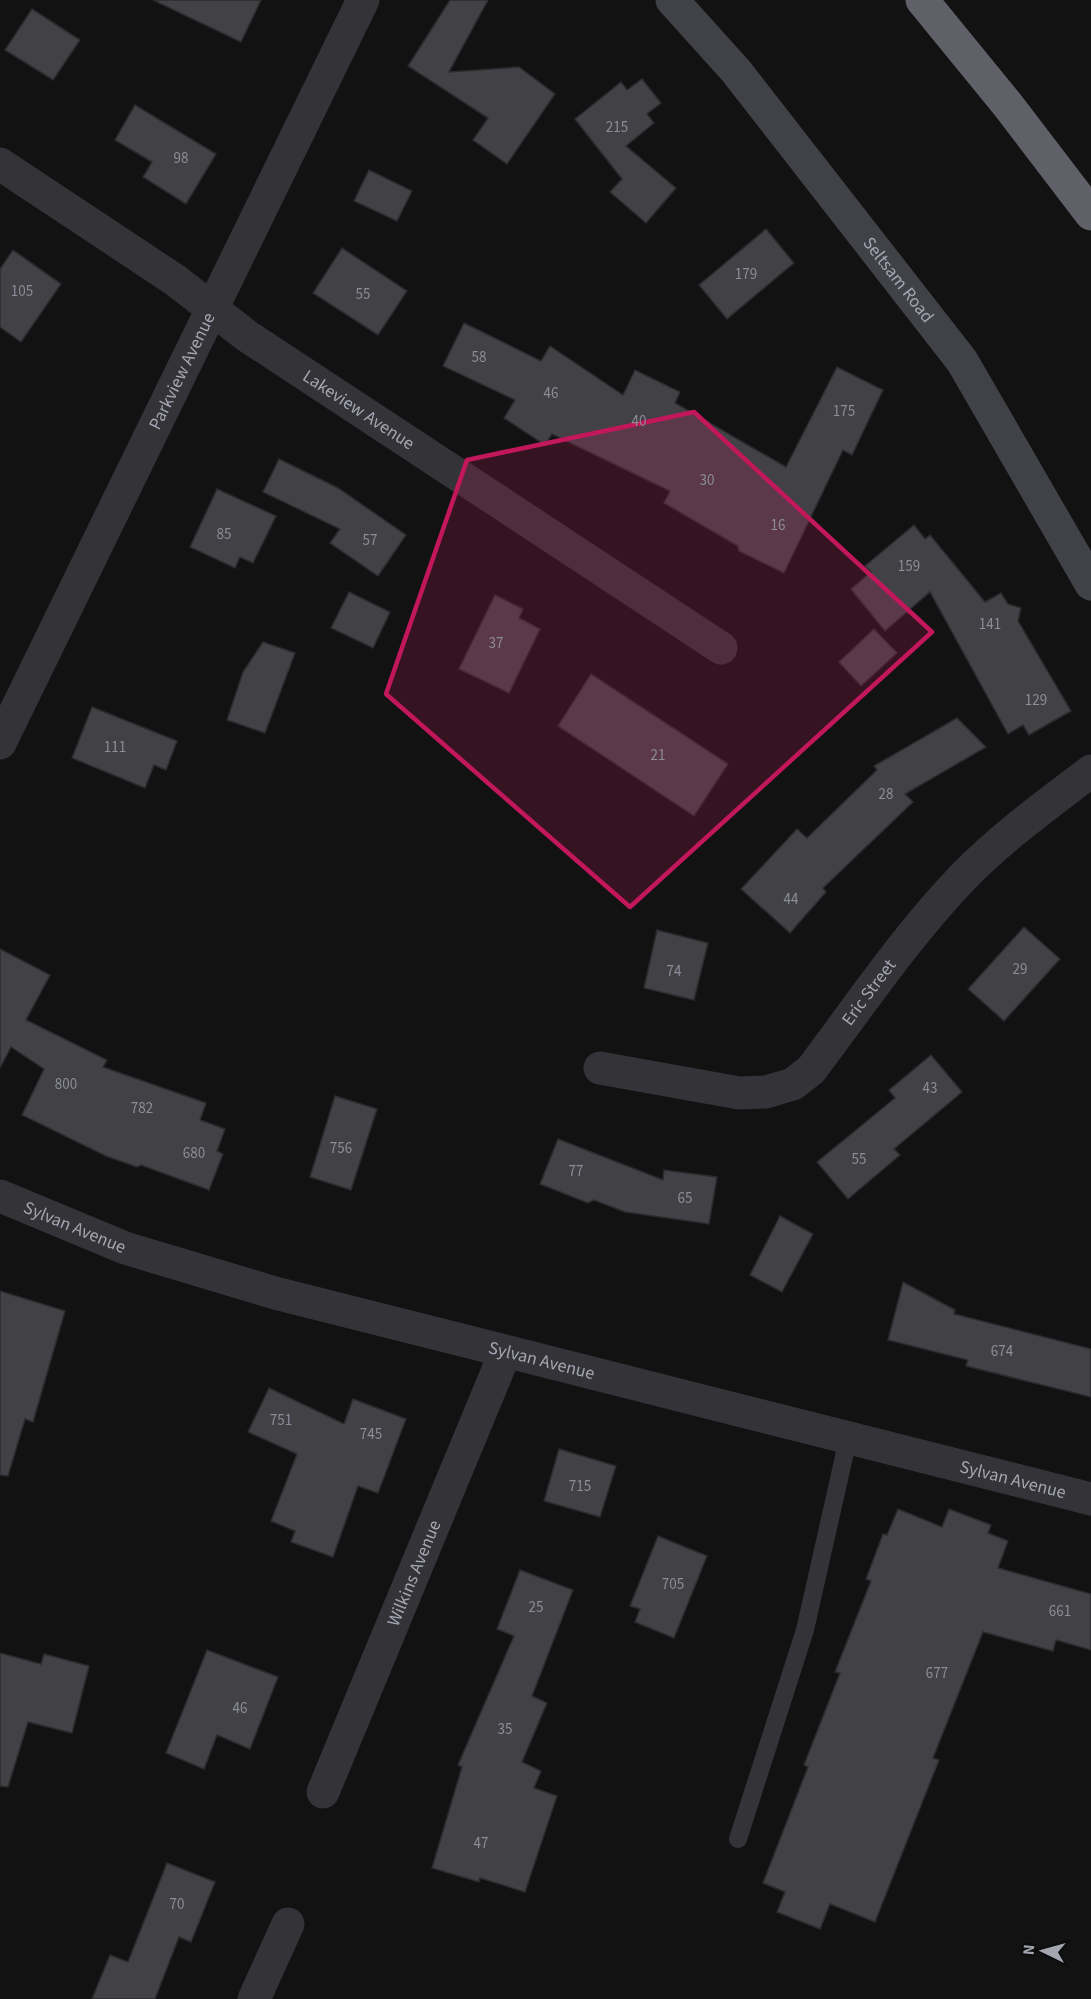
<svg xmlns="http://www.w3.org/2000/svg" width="1091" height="1999" font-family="'Source Sans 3',sans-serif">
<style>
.building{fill:#414146;stroke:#2c2c2f;stroke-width:1.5}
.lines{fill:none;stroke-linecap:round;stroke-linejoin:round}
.service{stroke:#333338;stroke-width:18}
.minor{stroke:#333338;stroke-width:33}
.tertiary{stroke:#333338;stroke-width:33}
.secondary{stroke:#414247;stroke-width:33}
.motorway{stroke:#5f6068;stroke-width:33}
.marked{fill:#c2185b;fill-opacity:0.2;stroke:#c2185b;stroke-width:4.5;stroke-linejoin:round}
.labels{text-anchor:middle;stroke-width:4.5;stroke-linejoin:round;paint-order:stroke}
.number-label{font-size:15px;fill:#8b8d97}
.street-label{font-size:18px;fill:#a4a6b2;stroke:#0d0d0e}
</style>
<rect width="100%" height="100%" fill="#121213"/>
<g class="building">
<path d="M 153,0 L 261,0 L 241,42 Z"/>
<path d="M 450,0 L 488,0 L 449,72 L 519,67 L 555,94 L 507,164 L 473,140 L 488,118 L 408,66 Z"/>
<path d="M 32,9 L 80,40 L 53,80 L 5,50 Z"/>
<path d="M 642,79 L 661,103 L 647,114 L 654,123 L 626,146 L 676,188 L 646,223 L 610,192 L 622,179 L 575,119 L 621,82 L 627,90 Z"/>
<path d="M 135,105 L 216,154 L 186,204 L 143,177 L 152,162 L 115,140 Z"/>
<path d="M 369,170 L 412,191 L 397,221 L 354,201 Z"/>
<path d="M 766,229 L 794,263 L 727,319 L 699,285 Z"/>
<path d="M 342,248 L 407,291 L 378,335 L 313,293 Z"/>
<path d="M 13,250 L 61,284 L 21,342 L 0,327 L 0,269 Z"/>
<path d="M 464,323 L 541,361 L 550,346 L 623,395 L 635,370 L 680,392 L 675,403 L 786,467 L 837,367 L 883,390 L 852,455 L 843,450 L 784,573 L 739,551 L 738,546 L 664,503 L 670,491 L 552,434 L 545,445 L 504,418 L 515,400 L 443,366 Z"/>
<path d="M 279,459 L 338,488 L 406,535 L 378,576 L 330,543 L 340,529 L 263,492 Z"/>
<path d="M 217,489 L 276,516 L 253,563 L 240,557 L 235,568 L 190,547 Z"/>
<path d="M 914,525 L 925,539 L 930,535 L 985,602 L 1001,593 L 1008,604 L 1021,608 L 1018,621 L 1071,711 L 1029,735 L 1023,725 L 1008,734 L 930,592 L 885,631 L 851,589 L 871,572 L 865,566 Z"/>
<path d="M 349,592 L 390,612 L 373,648 L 331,628 Z"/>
<path d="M 495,595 L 523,609 L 519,618 L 540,629 L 509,693 L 459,669 Z"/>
<path d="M 874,629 L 897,653 L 861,686 L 839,662 Z"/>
<path d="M 263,642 L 295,653 L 265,733 L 227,720 L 243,672 Z"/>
<path d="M 591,674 L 728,764 L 694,816 L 558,726 Z"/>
<path d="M 92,707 L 177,741 L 166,770 L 154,765 L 145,788 L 72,758 Z"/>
<path d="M 957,718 L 986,747 L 905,794 L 913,802 L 823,888 L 826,892 L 790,933 L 741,889 L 797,829 L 807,838 L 877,770 L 874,766 Z"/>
<path d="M 1024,927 L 1060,959 L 1004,1021 L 968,989 Z"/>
<path d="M 657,930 L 708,943 L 694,1000 L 644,988 Z"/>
<path d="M 0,949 L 50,975 L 26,1020 L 107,1060 L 103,1067 L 206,1103 L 200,1120 L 225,1129 L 217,1151 L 223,1154 L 209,1190 L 141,1165 L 137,1167 L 106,1156 L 22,1115 L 44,1069 L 11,1047 L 0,1068 Z"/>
<path d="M 931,1055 L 962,1092 L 894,1149 L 900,1155 L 848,1199 L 817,1162 L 895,1098 L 889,1090 Z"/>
<path d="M 335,1096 L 377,1109 L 351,1190 L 310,1177 Z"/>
<path d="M 558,1139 L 663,1180 L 664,1170 L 717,1177 L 709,1224 L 625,1212 L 594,1200 L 588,1203 L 540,1184 Z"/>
<path d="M 780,1216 L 813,1234 L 782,1292 L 750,1275 Z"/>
<path d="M 903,1282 L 955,1310 L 954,1314 L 1091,1349 L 1091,1397 L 966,1366 L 968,1360 L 888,1340 Z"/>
<path d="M 0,1291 L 65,1311 L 33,1422 L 25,1419 L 8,1476 L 0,1475 Z"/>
<path d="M 269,1388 L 344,1424 L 353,1399 L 406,1419 L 378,1493 L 358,1486 L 333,1557 L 291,1542 L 295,1531 L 271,1521 L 297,1454 L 248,1432 Z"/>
<path d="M 559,1449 L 616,1466 L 600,1517 L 544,1501 Z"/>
<path d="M 898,1509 L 942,1527 L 949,1509 L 991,1525 L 988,1533 L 1008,1541 L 998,1568 L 1091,1594 L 1091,1650 L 1056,1640 L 1053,1651 L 983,1632 L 933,1758 L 939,1760 L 875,1922 L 830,1904 L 820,1929 L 777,1912 L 785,1892 L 763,1883 L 808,1767 L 804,1765 L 840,1673 L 835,1672 L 871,1581 L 866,1579 L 883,1534 L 887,1535 Z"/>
<path d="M 658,1536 L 707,1556 L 674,1638 L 635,1622 L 640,1609 L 630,1606 Z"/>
<path d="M 520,1570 L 573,1590 L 532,1696 L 547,1703 L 522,1762 L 541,1771 L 534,1788 L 557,1796 L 525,1892 L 480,1878 L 479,1882 L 432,1868 L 462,1767 L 458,1765 L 514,1636 L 497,1629 Z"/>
<path d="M 207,1650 L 278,1677 L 250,1749 L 217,1735 L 204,1769 L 166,1753 Z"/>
<path d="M 0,1653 L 41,1664 L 44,1654 L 89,1666 L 72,1733 L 28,1722 L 8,1787 L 0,1786 Z"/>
<path d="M 167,1863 L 215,1882 L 191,1942 L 179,1937 L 155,1999 L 92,1999 L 110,1955 L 128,1962 Z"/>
</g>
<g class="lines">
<path class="service" d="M 738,1839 L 805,1630 L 848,1439"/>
<g class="minor">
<path id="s1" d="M 0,164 L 175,280 L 247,336 L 721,648"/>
<path id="s2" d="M 0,743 L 363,0"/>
<path id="s3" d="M 600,1068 L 739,1093 L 766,1092 L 793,1084 L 811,1070 C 860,1005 907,935 964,876 C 1002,837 1048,804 1091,771"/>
<path id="s4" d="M 323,1792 L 505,1353"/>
<path d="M 254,1999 L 288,1924"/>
</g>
<path class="tertiary" id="s5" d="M 0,1196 L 125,1248 L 275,1293 L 1091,1499"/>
<path class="secondary" id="s6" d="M 672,0 L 736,71 L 962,361 L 1091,584"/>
<path class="motorway" d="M 922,0 L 1007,104 L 1091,214"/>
</g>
<path class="marked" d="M 694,412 L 932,632 L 630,907 L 386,694 L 467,460 Z"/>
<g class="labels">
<g class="number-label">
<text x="617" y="132">215</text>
<text x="181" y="163">98</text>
<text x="746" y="279">179</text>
<text x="22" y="296">105</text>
<text x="363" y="299">55</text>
<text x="479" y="362">58</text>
<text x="551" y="398">46</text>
<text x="844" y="416">175</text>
<text x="639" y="426">40</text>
<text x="707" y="485">30</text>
<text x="778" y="530">16</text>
<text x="224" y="539">85</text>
<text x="370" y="545">57</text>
<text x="909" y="571">159</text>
<text x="990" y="629">141</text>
<text x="496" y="648">37</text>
<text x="1036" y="705">129</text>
<text x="115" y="752">111</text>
<text x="658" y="760">21</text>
<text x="886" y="799">28</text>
<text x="791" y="904">44</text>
<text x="1020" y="974">29</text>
<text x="674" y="976">74</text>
<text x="66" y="1089">800</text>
<text x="930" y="1093">43</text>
<text x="142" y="1113">782</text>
<text x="341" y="1153">756</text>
<text x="194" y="1158">680</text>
<text x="859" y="1164">55</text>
<text x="576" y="1176">77</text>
<text x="685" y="1203">65</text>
<text x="1002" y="1356">674</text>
<text x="281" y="1425">751</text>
<text x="371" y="1439">745</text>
<text x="580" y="1491">715</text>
<text x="673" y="1589">705</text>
<text x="536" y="1612">25</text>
<text x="1060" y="1616">661</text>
<text x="937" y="1678">677</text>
<text x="240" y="1713">46</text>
<text x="505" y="1734">35</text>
<text x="481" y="1848">47</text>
<text x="177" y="1909">70</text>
</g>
<g class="street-label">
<text dy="6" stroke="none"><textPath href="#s6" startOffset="360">Seltsam Road</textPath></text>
<text dy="6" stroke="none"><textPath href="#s2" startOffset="414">Parkview Avenue</textPath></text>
<text dy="6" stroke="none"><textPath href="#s1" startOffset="435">Lakeview Avenue</textPath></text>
<text dy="6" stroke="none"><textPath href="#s3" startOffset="316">Eric Street</textPath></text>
<text dy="6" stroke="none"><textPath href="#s5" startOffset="81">Sylvan Avenue</textPath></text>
<text dy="6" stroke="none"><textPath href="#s5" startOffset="567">Sylvan Avenue</textPath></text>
<text dy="6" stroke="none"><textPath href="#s5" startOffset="1053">Sylvan Avenue</textPath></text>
<text dy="6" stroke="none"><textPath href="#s4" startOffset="237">Wilkins Avenue</textPath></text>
</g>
</g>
<g transform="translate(1043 1951) rotate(275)" stroke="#0d0d0e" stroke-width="4.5" paint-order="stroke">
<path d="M0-4.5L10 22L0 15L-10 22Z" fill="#a4a6b2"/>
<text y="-9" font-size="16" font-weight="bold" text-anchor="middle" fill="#a4a6b2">N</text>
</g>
</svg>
